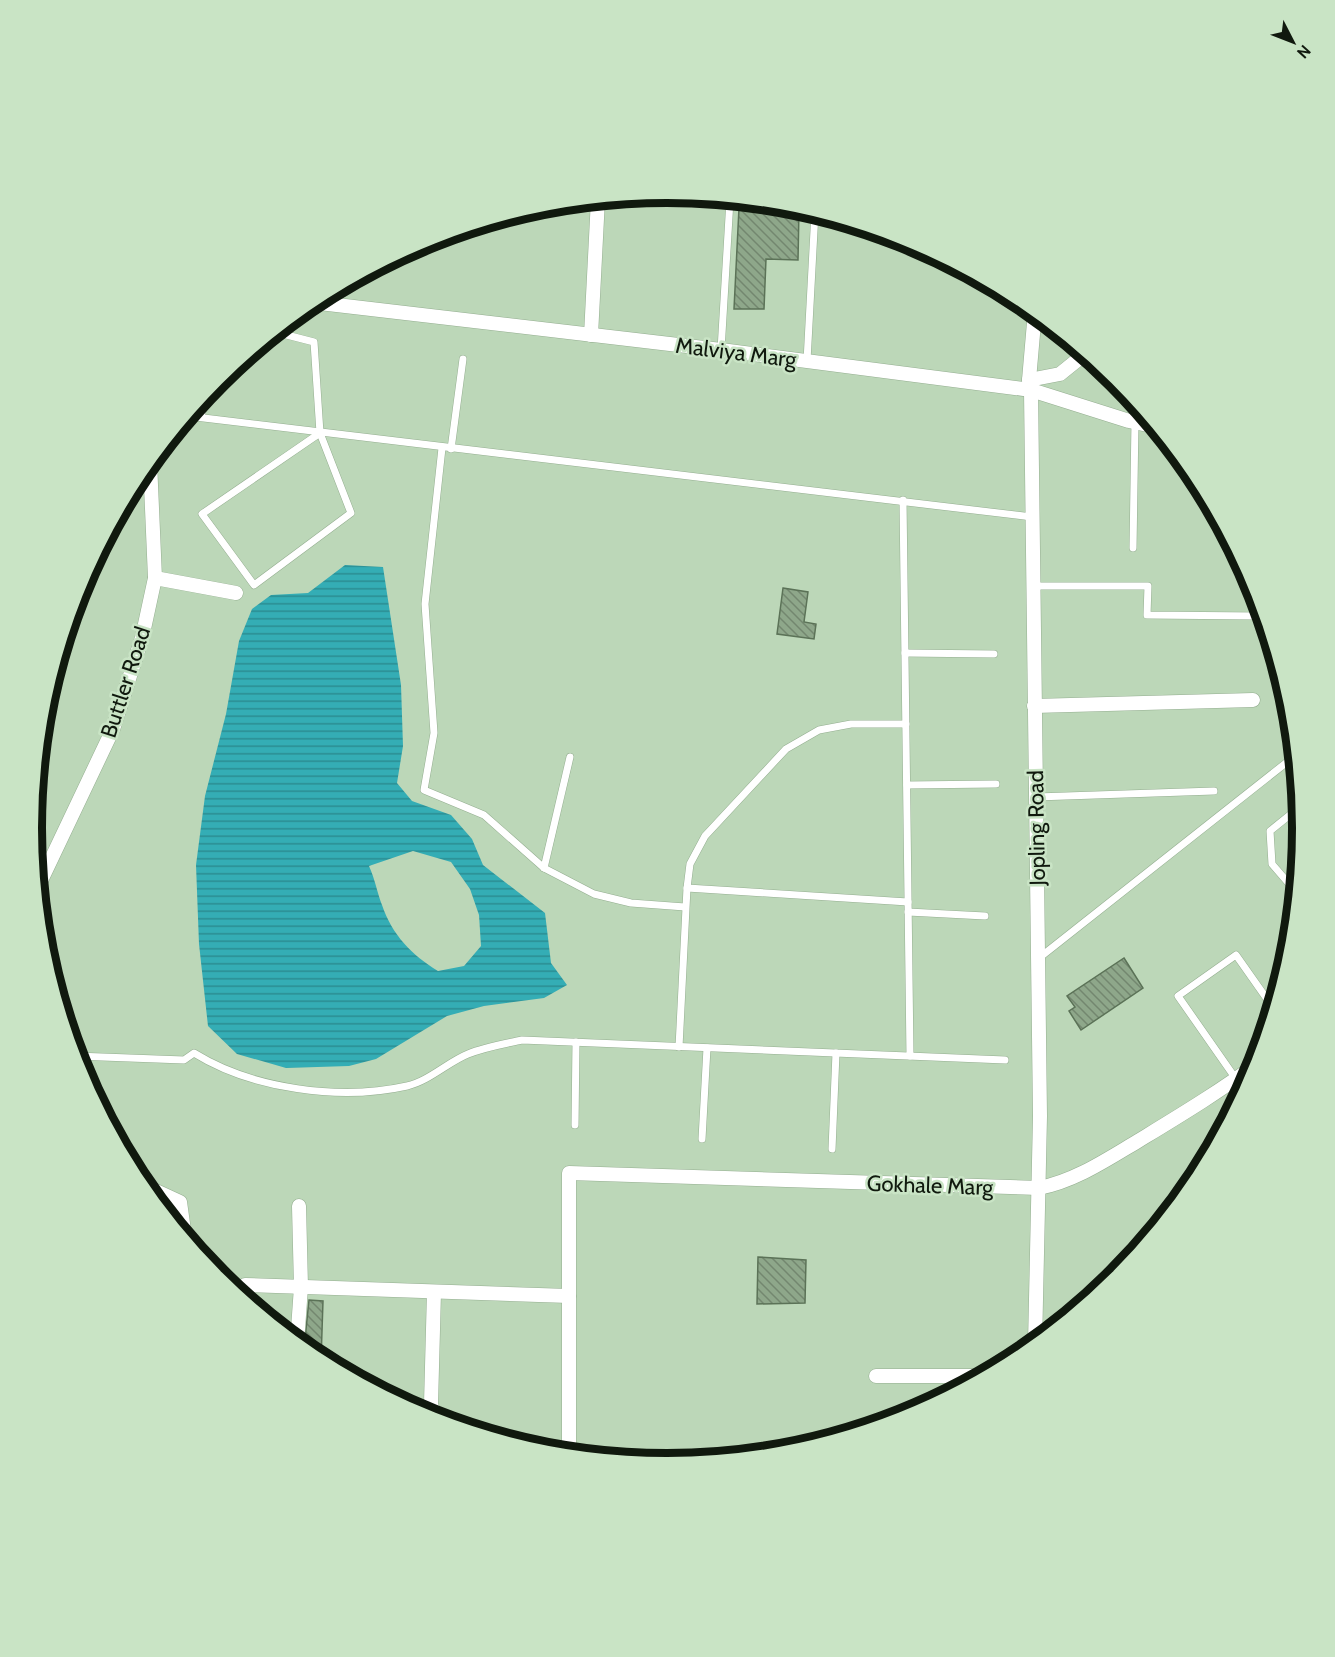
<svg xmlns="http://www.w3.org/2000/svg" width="1335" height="1657" font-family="Cabin,sans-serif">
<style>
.water{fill:url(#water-rules);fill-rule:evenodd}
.building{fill:url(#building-back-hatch);stroke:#5b7257;stroke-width:1.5}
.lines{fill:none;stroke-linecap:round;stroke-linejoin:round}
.lane-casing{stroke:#94ae90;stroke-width:8}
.street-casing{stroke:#94ae90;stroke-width:15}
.lane{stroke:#fff;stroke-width:7}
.street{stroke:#fff;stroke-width:14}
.labels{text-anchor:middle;stroke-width:5;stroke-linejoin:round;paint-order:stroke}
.street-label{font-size:22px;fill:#10190e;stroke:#c9e4c5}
.rim{fill:none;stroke:#10190e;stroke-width:8}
</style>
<defs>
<pattern id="water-rules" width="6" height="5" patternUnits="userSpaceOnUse" patternTransform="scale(1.5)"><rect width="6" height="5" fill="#34adb5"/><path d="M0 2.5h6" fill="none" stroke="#2b8c92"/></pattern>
<pattern id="building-back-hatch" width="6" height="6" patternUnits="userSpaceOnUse" patternTransform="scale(1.5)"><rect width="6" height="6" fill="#8ea78a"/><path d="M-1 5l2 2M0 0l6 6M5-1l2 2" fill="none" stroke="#73876f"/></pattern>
</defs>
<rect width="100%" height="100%" fill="#bcd7b8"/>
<path class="water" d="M 345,565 L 383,567 L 401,685 L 403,746 L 397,783 L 412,801 L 451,815 L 472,839 L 483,865 L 545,913 L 551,963 L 567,985 L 544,998 L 484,1006 L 447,1016 L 376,1059 L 349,1066 L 286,1068 L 237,1054 L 208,1026 L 199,944 L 196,865 L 205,796 L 226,714 L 239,641 L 252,609 L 271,595 L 308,593 ZM 413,851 L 451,862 L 470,889 L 479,915 L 481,946 L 464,966 L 438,971 C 412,955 392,935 382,905 C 377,892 375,879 369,866 Z"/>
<g class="building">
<path d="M 739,208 L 799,210 L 798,260 L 766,259 L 764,309 L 734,309 Z"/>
<path d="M 783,588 L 808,592 L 804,622 L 816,624 L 814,639 L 777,634 Z"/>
<path d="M 1124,958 L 1143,988 L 1081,1030 L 1069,1011 L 1075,1007 L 1067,996 Z"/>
<path d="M 758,1257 L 806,1260 L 805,1303 L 757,1304 Z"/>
<path d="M 309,1300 L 323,1301 L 321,1361 L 304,1349 Z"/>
</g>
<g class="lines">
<g class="lane-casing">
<g id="lane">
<path d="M 275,332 L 314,342 L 320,433 L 351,513 L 254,585 L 202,514 L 320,433"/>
<path d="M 721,350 L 730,200"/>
<path d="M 807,361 L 815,212"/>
<path d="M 187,416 L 1032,517"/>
<path d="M 201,417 L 206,394"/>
<path d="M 442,448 L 425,604 L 434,733 L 424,790 L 484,815 L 544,868 L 594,894 L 631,903 L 685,907"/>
<path d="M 451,449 L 463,359"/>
<path d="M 903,500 L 910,1056"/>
<path d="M 1133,548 L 1135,422"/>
<path d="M 1033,586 L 1148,586 L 1147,615 L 1257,616"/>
<path d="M 905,653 L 994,654"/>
<path d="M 907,785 L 996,784"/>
<path d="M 1036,797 L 1214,791"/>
<path d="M 544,868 L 570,757"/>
<path d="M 687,888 L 908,902"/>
<path d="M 1297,893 L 1272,864 L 1270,831 L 1301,806"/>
<path d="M 908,912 L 985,916"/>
<path d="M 1039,958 L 1296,755"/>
<path d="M 679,1047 L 687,888 L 690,864 L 705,836 L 786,749 L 819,730 L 851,724 L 906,724"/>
<path d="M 75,1056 L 184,1060 L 194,1053 C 252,1089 340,1101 407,1086 C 429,1081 448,1062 468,1054 C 485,1047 504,1044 522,1040 L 1005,1060"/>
<path d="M 1236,1079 L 1178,996 L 1236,955 L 1274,1009"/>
<path d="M 1231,1083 L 1242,1096"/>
<path d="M 575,1125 L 576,1042"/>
<path d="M 702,1139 L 707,1048"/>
<path d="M 832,1149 L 836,1053"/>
</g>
</g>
<g class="street-casing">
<g id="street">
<path d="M 311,302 L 721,350 L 1031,390 L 1129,421 L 1157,427"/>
<path d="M 1035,311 L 1029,380 L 1031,390 L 1040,1116 L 1035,1345"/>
<path d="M 591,335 L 598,199"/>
<path d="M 1029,380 L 1060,374 L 1086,353"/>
<path d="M 155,578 L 236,593"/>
<path d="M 1034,706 L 1253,700"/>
<path d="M 37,889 L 113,729 L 142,638 L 155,578 L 150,462"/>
<path d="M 141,1184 L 180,1202 L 185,1238"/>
<path d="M 245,1285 L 569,1296"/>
<path d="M 434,1292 L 431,1404 L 435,1419"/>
<path d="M 297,1343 L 301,1287 L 299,1206"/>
<path d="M 876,1376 L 986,1376"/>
<path d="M 569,1455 L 569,1173 L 1039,1188 C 1075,1181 1106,1160 1138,1141 C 1179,1116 1219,1092 1258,1063"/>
<path d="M 655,1463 L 678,1463"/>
</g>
</g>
<use href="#lane" class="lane"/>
<use href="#street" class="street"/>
</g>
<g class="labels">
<g class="street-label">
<text transform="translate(736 352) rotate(7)" y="8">Malviya Marg</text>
<text transform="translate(125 682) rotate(-72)" y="8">Buttler Road</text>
<text transform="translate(1036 828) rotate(-91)" y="8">Jopling Road</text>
<text transform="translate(930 1185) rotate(2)" y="8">Gokhale Marg</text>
</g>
</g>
<path d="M0 0H1335V1657H0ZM42 828a625 625 0 1 1 1250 0a625 625 0 1 1-1250 0Z" fill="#c9e4c5" fill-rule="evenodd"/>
<path class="rim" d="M42 828a625 625 0 1 1 1250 0a625 625 0 1 1-1250 0Z"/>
<g transform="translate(1293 42) rotate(132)" stroke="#c9e4c5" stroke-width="4.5" paint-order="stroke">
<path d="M0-4.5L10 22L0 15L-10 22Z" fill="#10190e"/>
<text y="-9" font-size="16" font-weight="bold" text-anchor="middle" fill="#10190e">N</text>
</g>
</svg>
